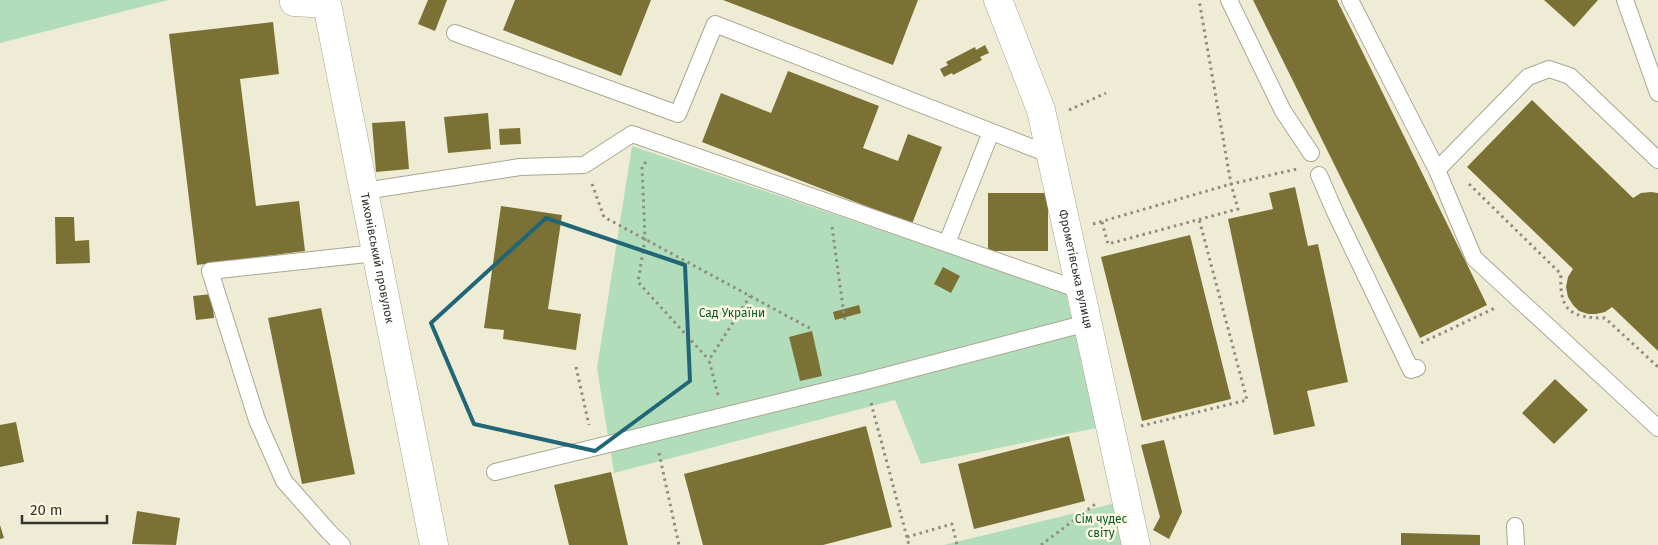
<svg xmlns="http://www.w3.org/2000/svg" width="1658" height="545" font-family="'Fira Sans',sans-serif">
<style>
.green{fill:#b2ddba}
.building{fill:#7c7134}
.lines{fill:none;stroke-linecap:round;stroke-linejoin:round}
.lane-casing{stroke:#a9a691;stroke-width:18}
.street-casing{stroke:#a9a691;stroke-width:29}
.path{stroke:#8f8d7e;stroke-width:3;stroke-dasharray:2.5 4;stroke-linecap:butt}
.lane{stroke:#fff;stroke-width:16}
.street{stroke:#fff;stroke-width:28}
.marked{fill:none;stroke:#206676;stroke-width:4;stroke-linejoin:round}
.labels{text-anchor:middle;stroke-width:5;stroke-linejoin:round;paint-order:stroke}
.street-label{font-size:12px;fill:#36352d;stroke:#fdf9e3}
.park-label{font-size:12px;fill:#045e2b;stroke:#fdf9e3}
</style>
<rect width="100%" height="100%" fill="#efecd6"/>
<g class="green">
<path d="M 0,0 L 168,0 L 0,43 Z"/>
<path d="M 632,146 L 1066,293 L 1096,428 L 921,464 L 895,400 L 614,473 L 597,368 Z"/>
<path d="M 1116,503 L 1126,545 L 944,545 Z"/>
</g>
<g class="building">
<path d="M 428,0 L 447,0 L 435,31 L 418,24 Z"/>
<path d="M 515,0 L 651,0 L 621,76 L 503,30 Z"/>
<path d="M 723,0 L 918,0 L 893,65 Z"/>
<path d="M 1253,0 L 1337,0 L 1487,305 L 1420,338 Z"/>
<path d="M 1544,0 L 1598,0 L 1574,27 Z"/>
<path d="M 273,22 L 279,74 L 240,79 L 256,206 L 299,201 L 305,251 L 197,265 L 169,34 Z"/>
<path d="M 985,45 L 989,53 L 980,57 L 982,60 L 953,75 L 952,73 L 944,77 L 940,69 L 948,65 L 946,62 L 975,47 L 976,50 Z"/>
<path d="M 788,71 L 879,106 L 863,148 L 898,161 L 908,134 L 942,147 L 912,224 L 702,142 L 721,93 L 771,113 Z"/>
<path d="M 1532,100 L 1633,198 L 1641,193 L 1651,192 L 1658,193 L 1658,351 L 1612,307 L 1605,312 L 1596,314 L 1588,314 L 1579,311 L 1573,305 L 1568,297 L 1566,287 L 1568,277 L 1573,269 L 1467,167 Z"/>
<path d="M 488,113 L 491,149 L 448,153 L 444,117 Z"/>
<path d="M 405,121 L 409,169 L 376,172 L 372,123 Z"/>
<path d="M 520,128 L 521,144 L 500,145 L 499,129 Z"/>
<path d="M 1295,187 L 1308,246 L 1318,244 L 1348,382 L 1307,391 L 1315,426 L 1274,435 L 1228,219 L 1273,209 L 1269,193 Z"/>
<rect x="988" y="193" width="60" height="58"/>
<path d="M 501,206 L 562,215 L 548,309 L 581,314 L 576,350 L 503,339 L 504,330 L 484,328 Z"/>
<path d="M 55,217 L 74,217 L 75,241 L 89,240 L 90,263 L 56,264 Z"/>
<path d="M 1190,235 L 1231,399 L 1142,421 L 1101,257 Z"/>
<path d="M 943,267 L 960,276 L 951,293 L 934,284 Z"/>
<path d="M 212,294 L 214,318 L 196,320 L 193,296 Z"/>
<path d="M 859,305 L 861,313 L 835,320 L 833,312 Z"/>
<path d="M 321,308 L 355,474 L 302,484 L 268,318 Z"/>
<path d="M 812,331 L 822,376 L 800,381 L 789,337 Z"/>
<path d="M 1555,379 L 1588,410 L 1554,444 L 1522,413 Z"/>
<path d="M 16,422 L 24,462 L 0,467 L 0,425 Z"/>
<path d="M 866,426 L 892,527 L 823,545 L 703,545 L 684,474 Z"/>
<path d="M 1069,436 L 1085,501 L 974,529 L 958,464 Z"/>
<path d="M 1164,440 L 1182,512 L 1169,539 L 1153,530 L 1160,517 L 1141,445 Z"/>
<path d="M 611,472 L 628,545 L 569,545 L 554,485 Z"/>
<path d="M 137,511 L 180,518 L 176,545 L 132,544 Z"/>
<path d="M 0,525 L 4,538 L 0,539 Z"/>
<path d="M 1401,533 L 1480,535 L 1480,545 L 1401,545 Z"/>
</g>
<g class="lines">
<g class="lane-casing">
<g id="lane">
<path d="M 1229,0 L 1283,111 L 1311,153"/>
<path d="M 1350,0 L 1437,170 L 1474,258 L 1658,428"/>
<path d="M 1625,0 L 1658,93"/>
<path d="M 455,33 L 678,114 L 715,24 L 1051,155"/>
<path d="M 1437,170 L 1528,77 L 1549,69 L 1570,76 L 1658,160"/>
<path d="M 1319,175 L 1335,212 L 1411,370 L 1417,368"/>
<path d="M 364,191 L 520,167 L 584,165 L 632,134 L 1080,290"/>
<path d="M 947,243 L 991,132"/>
<path d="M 495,472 L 866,381 L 1087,323"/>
<path d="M 1515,526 L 1516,545"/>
<path d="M 342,545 L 329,532 L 284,481 L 257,420 L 210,271 L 376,253"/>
</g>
</g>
<g class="street-casing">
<g id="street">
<path id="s1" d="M 998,0 L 1041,110 L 1136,545"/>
<path id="s2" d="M 294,2 L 327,4 L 434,545"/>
</g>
</g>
<g class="path">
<path d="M 1069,110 L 1106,93"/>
<path d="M 646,162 L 642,166 L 645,239 L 638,282 L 709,360"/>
<path d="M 592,184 L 604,217 L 813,330"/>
<path d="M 1469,184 L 1561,274 C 1559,310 1570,318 1605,318 L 1658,367"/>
<path d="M 1102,222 L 1108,244 L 1238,209 L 1231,184 L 1199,0"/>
<path d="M 1093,224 L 1231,184 L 1297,169"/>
<path d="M 832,227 L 845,322"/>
<path d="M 1421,343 L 1495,308"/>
<path d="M 576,367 L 589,425"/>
<path d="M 718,395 L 709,360 L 750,296"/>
<path d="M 871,403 L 909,545"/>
<path d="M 1141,426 L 1247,400 L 1199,219"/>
<path d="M 659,453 L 679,545"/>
<path d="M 907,537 L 952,524 L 957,545"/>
<path d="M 1041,545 L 1098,502"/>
</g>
<use href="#lane" class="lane"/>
<use href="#street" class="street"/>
</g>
<path class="marked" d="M 546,218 L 685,265 L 690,381 L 595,451 L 474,424 L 431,323 Z"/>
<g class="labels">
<g class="street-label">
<text dy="4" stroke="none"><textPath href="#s2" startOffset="292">Тихонівський провулок</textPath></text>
<text dy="4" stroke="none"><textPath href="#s1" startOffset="281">Фрометівська вулиця</textPath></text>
</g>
<g class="park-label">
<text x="732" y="317">Сад України</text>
<text x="1101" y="523">Сім чудес<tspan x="1101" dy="14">світу</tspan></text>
</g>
</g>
<path d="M22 515v8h85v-8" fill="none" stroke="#36352d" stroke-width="2.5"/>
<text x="30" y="515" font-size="15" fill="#36352d" stroke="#fdf9e3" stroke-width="4" paint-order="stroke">20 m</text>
</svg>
